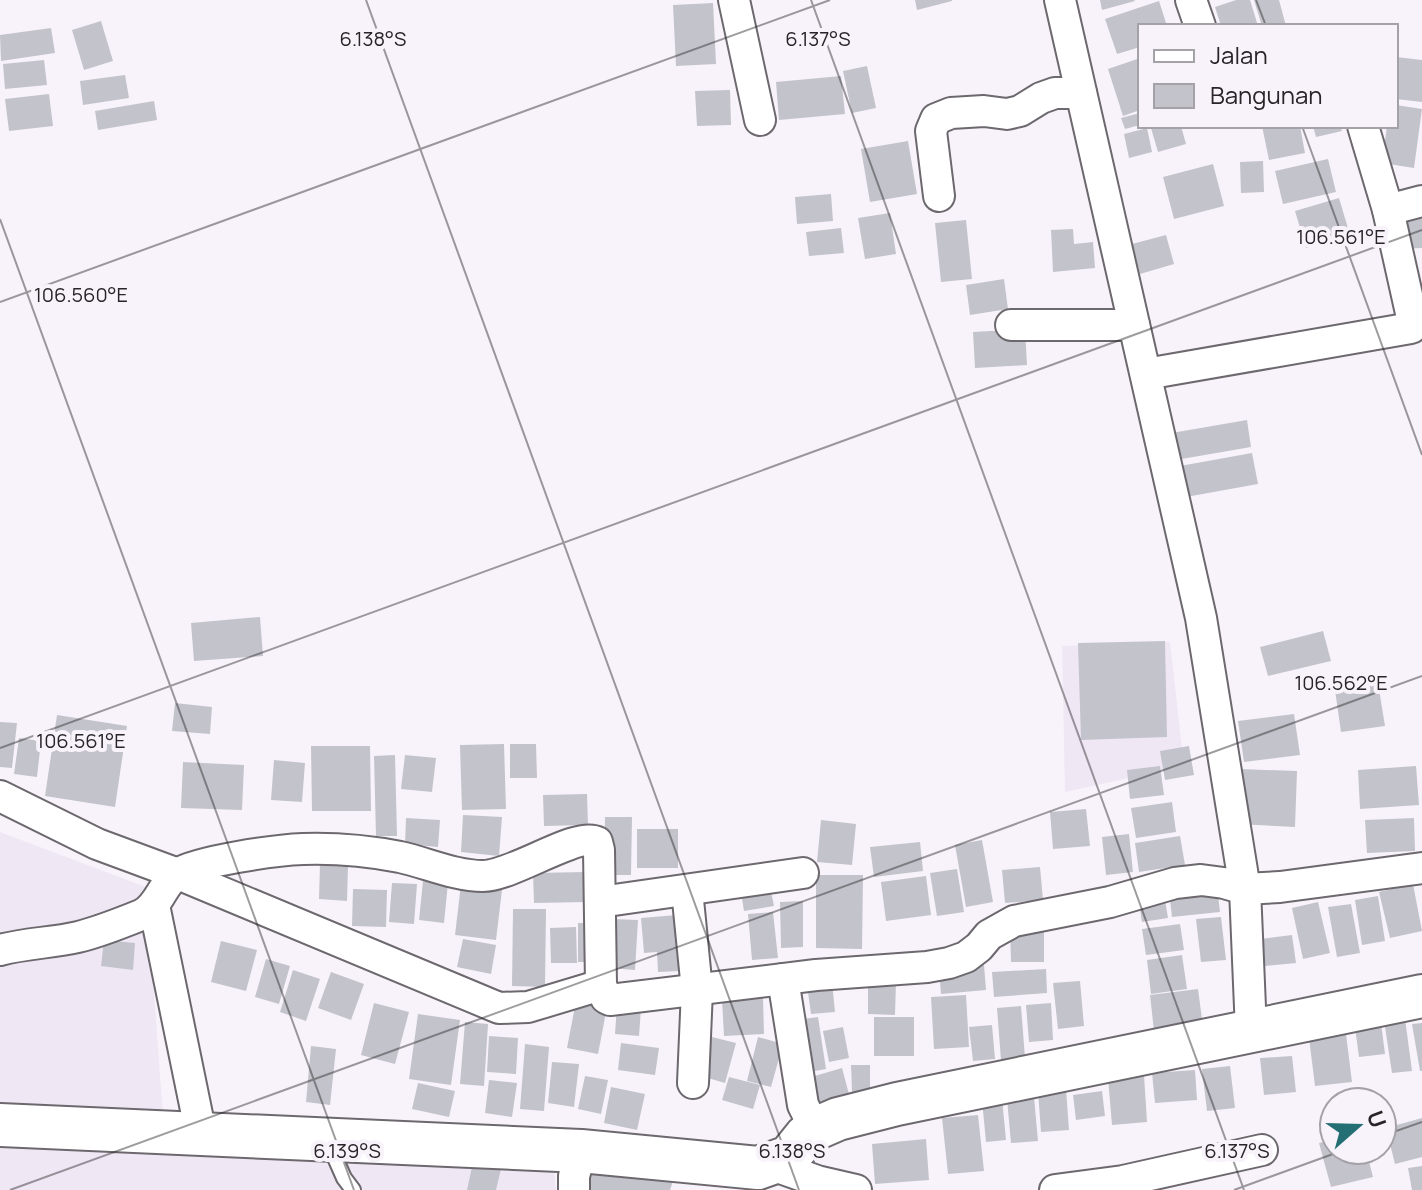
<svg xmlns="http://www.w3.org/2000/svg" width="1422" height="1190" font-family="Manrope,sans-serif">
<style>
.built{fill:#f0e7f5}
.building{fill:#c3c3cb}
.lines{fill:none;stroke-linecap:round;stroke-linejoin:round}
.lane-casing{stroke:#6c686e;stroke-width:18}
.street-casing{stroke:#6c686e;stroke-width:34}
.secondary-casing{stroke:#6c686e;stroke-width:46}
.lane{stroke:#fff;stroke-width:14}
.street{stroke:#fff;stroke-width:30}
.secondary{stroke:#fff;stroke-width:42}
.ticks{fill:none;stroke:#272528;stroke-width:2;stroke-opacity:0.45}
.ticks-label{font-size:20px;text-anchor:middle;fill:#272528;stroke:#f8f3fb;stroke-width:8;stroke-linejoin:round;paint-order:stroke}
</style>
<rect width="100%" height="100%" fill="#f8f3fb"/>
<g class="built">
<path d="M 1170,642 L 1184,766 L 1065,792 L 1062,646 Z"/>
<path d="M 0,832 L 146,887 L 165,1141 L 552,1147 L 556,1190 L 0,1190 Z"/>
</g>
<g class="building">
<path d="M 915,0 L 952,0 L 952,1 L 917,10 Z"/>
<path d="M 1100,0 L 1134,0 L 1135,1 L 1102,10 Z"/>
<path d="M 1236,0 L 1250,0 L 1258,26 L 1221,26 L 1215,7 Z"/>
<path d="M 1254,0 L 1279,0 L 1286,26 L 1262,26 Z"/>
<path d="M 1159,1 L 1167,26 L 1140,26 L 1140,47 L 1117,54 L 1105,19 Z"/>
<path d="M 713,3 L 716,64 L 676,66 L 673,5 Z"/>
<path d="M 101,21 L 113,61 L 84,70 L 72,30 Z"/>
<path d="M 51,28 L 55,53 L 1,61 L 0,35 Z"/>
<path d="M 1396,57 L 1422,60 L 1422,102 L 1396,99 Z"/>
<path d="M 1140,58 L 1140,110 L 1123,116 L 1108,69 Z"/>
<path d="M 44,60 L 47,85 L 5,89 L 3,64 Z"/>
<path d="M 867,66 L 876,108 L 852,113 L 843,71 Z"/>
<path d="M 125,75 L 129,98 L 83,105 L 80,81 Z"/>
<path d="M 841,76 L 845,114 L 779,120 L 776,82 Z"/>
<path d="M 730,90 L 731,125 L 697,126 L 695,91 Z"/>
<path d="M 49,94 L 53,126 L 9,131 L 5,99 Z"/>
<path d="M 154,101 L 157,120 L 98,130 L 95,111 Z"/>
<path d="M 1396,105 L 1422,109 L 1414,168 L 1382,163 L 1387,126 L 1396,126 Z"/>
<path d="M 1140,113 L 1140,125 L 1125,129 L 1121,118 Z"/>
<path d="M 1159,126 L 1181,126 L 1186,144 L 1158,152 L 1151,128 Z"/>
<path d="M 1262,126 L 1300,126 L 1305,153 L 1269,160 Z"/>
<path d="M 1313,126 L 1340,126 L 1342,131 L 1316,137 Z"/>
<path d="M 1147,128 L 1152,152 L 1129,158 L 1124,134 Z"/>
<path d="M 908,141 L 917,194 L 870,202 L 861,149 Z"/>
<path d="M 1328,159 L 1336,192 L 1283,204 L 1275,171 Z"/>
<path d="M 1263,161 L 1264,192 L 1241,193 L 1240,162 Z"/>
<path d="M 1213,164 L 1224,206 L 1174,219 L 1163,177 Z"/>
<path d="M 831,194 L 833,221 L 797,224 L 795,197 Z"/>
<path d="M 1339,198 L 1350,235 L 1306,248 L 1295,211 Z"/>
<path d="M 1422,210 L 1422,248 L 1402,249 L 1401,211 Z"/>
<path d="M 890,213 L 896,254 L 865,259 L 858,218 Z"/>
<path d="M 966,220 L 972,279 L 941,282 L 935,223 Z"/>
<path d="M 841,228 L 844,253 L 809,256 L 806,232 Z"/>
<path d="M 1073,229 L 1074,244 L 1093,242 L 1095,268 L 1053,272 L 1051,230 Z"/>
<path d="M 1166,235 L 1174,264 L 1140,274 L 1132,244 Z"/>
<path d="M 1004,279 L 1008,309 L 970,315 L 966,285 Z"/>
<path d="M 1025,329 L 1027,365 L 975,368 L 973,332 Z"/>
<path d="M 1247,420 L 1251,447 L 1170,461 L 1166,434 Z"/>
<path d="M 1252,453 L 1258,484 L 1186,497 L 1180,466 Z"/>
<path d="M 260,617 L 263,656 L 194,661 L 191,623 Z"/>
<path d="M 1323,631 L 1331,661 L 1268,676 L 1260,647 Z"/>
<path d="M 1165,641 L 1167,737 L 1081,740 L 1078,643 Z"/>
<path d="M 1378,683 L 1385,726 L 1341,732 L 1335,690 Z"/>
<path d="M 175,703 L 212,707 L 210,734 L 172,731 Z"/>
<path d="M 1294,714 L 1300,755 L 1244,762 L 1238,721 Z"/>
<path d="M 57,715 L 127,726 L 115,807 L 45,796 Z"/>
<path d="M 0,722 L 17,723 L 12,768 L 0,767 Z"/>
<path d="M 19,738 L 41,741 L 37,777 L 14,774 Z"/>
<path d="M 504,744 L 506,809 L 462,810 L 460,745 Z"/>
<path d="M 510,744 L 536,744 L 537,778 L 510,778 Z"/>
<path d="M 311,746 L 370,746 L 371,811 L 312,811 Z"/>
<path d="M 1189,746 L 1194,775 L 1165,780 L 1160,751 Z"/>
<path d="M 395,755 L 397,836 L 376,836 L 374,756 Z"/>
<path d="M 405,755 L 436,758 L 432,792 L 401,789 Z"/>
<path d="M 274,760 L 305,763 L 302,802 L 271,800 Z"/>
<path d="M 183,762 L 244,765 L 242,810 L 181,808 Z"/>
<path d="M 1160,766 L 1164,795 L 1130,799 L 1127,770 Z"/>
<path d="M 1416,766 L 1419,805 L 1360,809 L 1358,770 Z"/>
<path d="M 1239,769 L 1297,771 L 1295,827 L 1236,824 Z"/>
<path d="M 587,794 L 588,825 L 544,826 L 543,795 Z"/>
<path d="M 1172,802 L 1176,832 L 1136,838 L 1131,808 Z"/>
<path d="M 1086,809 L 1090,846 L 1053,849 L 1050,812 Z"/>
<path d="M 463,815 L 502,817 L 499,856 L 461,852 Z"/>
<path d="M 605,817 L 632,817 L 631,875 L 604,875 Z"/>
<path d="M 406,818 L 440,820 L 438,847 L 405,844 Z"/>
<path d="M 1414,818 L 1415,851 L 1367,853 L 1365,820 Z"/>
<path d="M 821,820 L 856,824 L 852,865 L 817,862 Z"/>
<rect x="637" y="829" width="41" height="39"/>
<path d="M 1129,834 L 1133,872 L 1106,875 L 1102,837 Z"/>
<path d="M 1180,836 L 1185,865 L 1139,872 L 1135,843 Z"/>
<path d="M 982,840 L 993,902 L 966,907 L 955,845 Z"/>
<path d="M 920,842 L 923,871 L 874,877 L 870,847 Z"/>
<path d="M 320,864 L 348,865 L 347,901 L 319,899 Z"/>
<path d="M 1040,867 L 1043,900 L 1005,903 L 1002,870 Z"/>
<path d="M 957,869 L 964,912 L 937,916 L 930,873 Z"/>
<path d="M 587,872 L 587,902 L 534,903 L 533,873 Z"/>
<path d="M 816,875 L 863,875 L 862,949 L 816,948 Z"/>
<path d="M 926,876 L 931,915 L 886,921 L 881,882 Z"/>
<path d="M 423,881 L 448,883 L 444,923 L 419,920 Z"/>
<path d="M 392,883 L 417,884 L 414,924 L 389,922 Z"/>
<path d="M 461,884 L 502,890 L 496,940 L 455,935 Z"/>
<path d="M 1413,884 L 1422,931 L 1390,938 L 1379,892 Z"/>
<path d="M 1217,886 L 1220,912 L 1172,917 L 1169,891 Z"/>
<path d="M 770,887 L 774,906 L 744,911 L 741,892 Z"/>
<path d="M 353,889 L 387,890 L 386,927 L 352,926 Z"/>
<path d="M 1164,894 L 1168,918 L 1142,922 L 1138,897 Z"/>
<path d="M 1378,896 L 1385,941 L 1362,945 L 1355,900 Z"/>
<path d="M 803,901 L 803,947 L 781,948 L 780,902 Z"/>
<path d="M 1318,902 L 1330,953 L 1303,959 L 1292,908 Z"/>
<path d="M 1351,904 L 1360,953 L 1337,957 L 1328,907 Z"/>
<path d="M 513,909 L 546,909 L 545,987 L 512,986 Z"/>
<path d="M 773,912 L 778,958 L 752,960 L 748,914 Z"/>
<path d="M 677,915 L 680,971 L 658,972 L 657,952 L 644,953 L 641,918 Z"/>
<path d="M 1221,917 L 1226,960 L 1201,962 L 1196,919 Z"/>
<path d="M 612,919 L 638,920 L 635,970 L 610,968 Z"/>
<path d="M 578,923 L 599,923 L 600,962 L 578,962 Z"/>
<path d="M 1180,924 L 1184,950 L 1146,955 L 1142,929 Z"/>
<path d="M 1010,925 L 1044,925 L 1044,962 L 1011,962 Z"/>
<path d="M 576,927 L 577,963 L 551,963 L 550,928 Z"/>
<path d="M 1292,935 L 1296,963 L 1265,966 L 1261,939 Z"/>
<path d="M 463,939 L 496,945 L 491,974 L 457,967 Z"/>
<path d="M 104,940 L 135,943 L 133,970 L 101,966 Z"/>
<path d="M 221,941 L 257,950 L 246,991 L 211,982 Z"/>
<path d="M 1182,955 L 1187,989 L 1151,994 L 1147,960 Z"/>
<path d="M 266,959 L 290,966 L 279,1004 L 255,997 Z"/>
<path d="M 984,965 L 986,990 L 941,994 L 939,969 Z"/>
<path d="M 1046,969 L 1047,993 L 994,997 L 992,972 Z"/>
<path d="M 293,970 L 320,979 L 306,1021 L 280,1012 Z"/>
<path d="M 331,972 L 364,984 L 351,1020 L 318,1008 Z"/>
<path d="M 868,980 L 896,981 L 895,1015 L 868,1014 Z"/>
<path d="M 1080,981 L 1084,1026 L 1058,1029 L 1053,983 Z"/>
<path d="M 832,982 L 835,1012 L 811,1014 L 807,985 Z"/>
<path d="M 1198,989 L 1204,1034 L 1155,1040 L 1150,995 Z"/>
<path d="M 966,995 L 969,1047 L 934,1049 L 931,997 Z"/>
<path d="M 763,998 L 764,1034 L 724,1036 L 722,1000 Z"/>
<path d="M 576,1001 L 607,1007 L 598,1054 L 567,1048 Z"/>
<path d="M 374,1003 L 409,1012 L 395,1064 L 361,1055 Z"/>
<path d="M 1051,1003 L 1053,1040 L 1029,1042 L 1026,1005 Z"/>
<path d="M 617,1006 L 641,1008 L 639,1036 L 615,1034 Z"/>
<path d="M 1021,1006 L 1025,1058 L 1001,1060 L 997,1008 Z"/>
<path d="M 1404,1011 L 1412,1071 L 1392,1073 L 1383,1014 Z"/>
<path d="M 418,1014 L 460,1020 L 451,1085 L 409,1079 Z"/>
<path d="M 818,1017 L 826,1069 L 804,1073 L 796,1020 Z"/>
<rect x="874" y="1017" width="40" height="39"/>
<path d="M 465,1022 L 488,1024 L 484,1086 L 460,1084 Z"/>
<path d="M 1381,1023 L 1385,1054 L 1359,1057 L 1355,1027 Z"/>
<path d="M 1422,1023 L 1422,1071 L 1420,1071 L 1412,1024 Z"/>
<path d="M 992,1025 L 995,1059 L 973,1061 L 969,1027 Z"/>
<path d="M 1345,1026 L 1352,1082 L 1315,1086 L 1308,1030 Z"/>
<path d="M 843,1027 L 849,1058 L 829,1062 L 823,1031 Z"/>
<path d="M 489,1036 L 518,1038 L 516,1074 L 487,1072 Z"/>
<path d="M 712,1037 L 736,1043 L 725,1083 L 701,1076 Z"/>
<path d="M 758,1037 L 783,1044 L 771,1087 L 747,1081 Z"/>
<path d="M 621,1043 L 659,1048 L 655,1075 L 618,1070 Z"/>
<path d="M 525,1044 L 549,1047 L 544,1111 L 520,1109 Z"/>
<path d="M 311,1046 L 336,1049 L 330,1105 L 306,1102 Z"/>
<path d="M 1292,1056 L 1296,1092 L 1264,1095 L 1260,1058 Z"/>
<path d="M 552,1062 L 579,1064 L 574,1107 L 548,1103 Z"/>
<path d="M 851,1065 L 870,1065 L 870,1092 L 852,1092 Z"/>
<path d="M 1230,1066 L 1235,1108 L 1207,1111 L 1202,1069 Z"/>
<path d="M 842,1068 L 850,1098 L 809,1109 L 801,1080 Z"/>
<path d="M 1195,1070 L 1197,1100 L 1155,1103 L 1152,1073 Z"/>
<path d="M 1144,1075 L 1147,1122 L 1112,1125 L 1108,1078 Z"/>
<path d="M 585,1076 L 608,1080 L 601,1114 L 578,1109 Z"/>
<path d="M 729,1077 L 760,1085 L 753,1109 L 722,1100 Z"/>
<path d="M 489,1080 L 517,1083 L 512,1117 L 485,1113 Z"/>
<path d="M 418,1083 L 455,1091 L 449,1117 L 412,1109 Z"/>
<path d="M 611,1087 L 645,1094 L 637,1130 L 604,1123 Z"/>
<path d="M 1066,1089 L 1069,1130 L 1041,1132 L 1038,1091 Z"/>
<path d="M 1102,1091 L 1105,1116 L 1076,1120 L 1073,1095 Z"/>
<path d="M 1034,1097 L 1038,1141 L 1011,1143 L 1007,1099 Z"/>
<path d="M 1002,1098 L 1006,1140 L 986,1142 L 982,1100 Z"/>
<path d="M 978,1115 L 984,1171 L 948,1174 L 942,1118 Z"/>
<path d="M 1422,1118 L 1422,1157 L 1395,1164 L 1386,1128 Z"/>
<path d="M 926,1139 L 929,1180 L 875,1184 L 872,1144 Z"/>
<path d="M 1334,1139 L 1334,1150 L 1366,1150 L 1373,1177 L 1331,1187 L 1319,1143 Z"/>
<path d="M 595,1156 L 673,1181 L 670,1190 L 585,1190 Z"/>
<path d="M 473,1162 L 501,1169 L 496,1190 L 467,1190 Z"/>
<path d="M 1422,1166 L 1422,1190 L 1412,1190 L 1408,1168 Z"/>
</g>
<g class="lines">
<g class="lane-casing">
<path id="lane" d="M 329,1144 L 344,1178 L 353,1190"/>
</g>
<g class="street-casing">
<g id="street">
<path d="M 734,0 L 760,120"/>
<path d="M 1060,0 L 1201,618 L 1245,889 L 1251,1031"/>
<path d="M 1191,0 L 1200,26"/>
<path d="M 939,196 L 931,131 L 936,119 L 951,113 L 984,111 L 1007,114 L 1020,111 L 1041,98 L 1055,93 L 1081,93"/>
<path d="M 1388,210 L 1422,201"/>
<path d="M 1011,325 L 1134,325"/>
<path d="M 1146,374 L 1411,328 L 1413,322 L 1388,210 L 1363,126"/>
<path d="M 0,796 L 97,844 L 178,874 L 499,1008 L 528,1007 L 601,985"/>
<path d="M 687,890 L 697,990 L 693,1083"/>
<path d="M 600,902 L 803,873"/>
<path d="M 154,905 L 201,1134"/>
<path d="M 0,950 C 26,943 52,943 78,937 C 99,932 121,923 141,915 C 159,907 162,884 177,874 C 198,861 276,850 303,849 C 334,848 369,851 400,857 C 427,863 455,876 483,876 C 513,876 577,831 597,842 L 599,850 L 601,985 L 606,998 L 610,1000 L 816,975 L 927,967 L 949,963 L 966,957 L 979,947 L 989,935 L 1014,921 L 1110,902 L 1175,883 L 1201,880 L 1224,883 L 1245,889 L 1280,887 L 1422,868"/>
<path d="M 783,979 L 803,1105 L 815,1129"/>
<path d="M 772,1165 L 817,1181 L 856,1190"/>
<path d="M 574,1190 L 574,1176 L 581,1151"/>
<path d="M 1055,1190 L 1123,1181 L 1262,1150"/>
</g>
</g>
<g class="secondary-casing">
<path id="secondary" d="M 0,1125 L 581,1151 L 758,1168 L 789,1157 L 805,1137 L 815,1129 L 838,1119 L 897,1104 L 1422,996"/>
</g>
<use href="#lane" class="lane"/>
<use href="#street" class="street"/>
<use href="#secondary" class="secondary"/>
</g>
<path class="ticks" d="M 366,0 L 799,1190M 811,0 L 1244,1190M 1256,0 L 1266,26M 1302,126 L 1422,455M 0,219 L 354,1190M 0,302 L 830,0M 0,748 L 1422,230M 1382,1136 L 1422,1122M 10,1190 L 1422,676M 1234,1190 L 1344,1150"/>
<g class="ticks-label">
<text x="373" y="46">6.138°S</text>
<text x="818" y="46">6.137°S</text>
<text x="1341" y="244">106.561°E</text>
<text x="81" y="302">106.560°E</text>
<text x="1341" y="690">106.562°E</text>
<text x="81" y="748">106.561°E</text>
<text x="347" y="1158">6.139°S</text>
<text x="792" y="1158">6.138°S</text>
<text x="1237" y="1158">6.137°S</text>
</g>
<rect x="1138" y="24" width="260" height="104" fill="#f8f3fb" stroke="#a4a1a7" stroke-width="2"/>
<rect x="1154" y="50" width="40" height="12" fill="#ffffff" stroke="#a4a1a7" stroke-width="2"/>
<text x="1210" y="64" font-size="24" fill="#272528">Jalan</text>
<rect x="1154" y="84" width="40" height="24" fill="#c3c3cb" stroke="#a4a1a7" stroke-width="2"/>
<text x="1210" y="104" font-size="24" fill="#272528">Bangunan</text>
<g transform="translate(1358 1126) rotate(70)"><circle r="38" fill="#f8f3fb" stroke="#a4a1a7" stroke-width="2"/>
<path d="M0-6L14 30L0 20L-14 30Z" fill="#246f74"/>
<text y="-12" font-size="22" font-weight="bold" text-anchor="middle" fill="#272528">U</text>
</g>
</svg>
